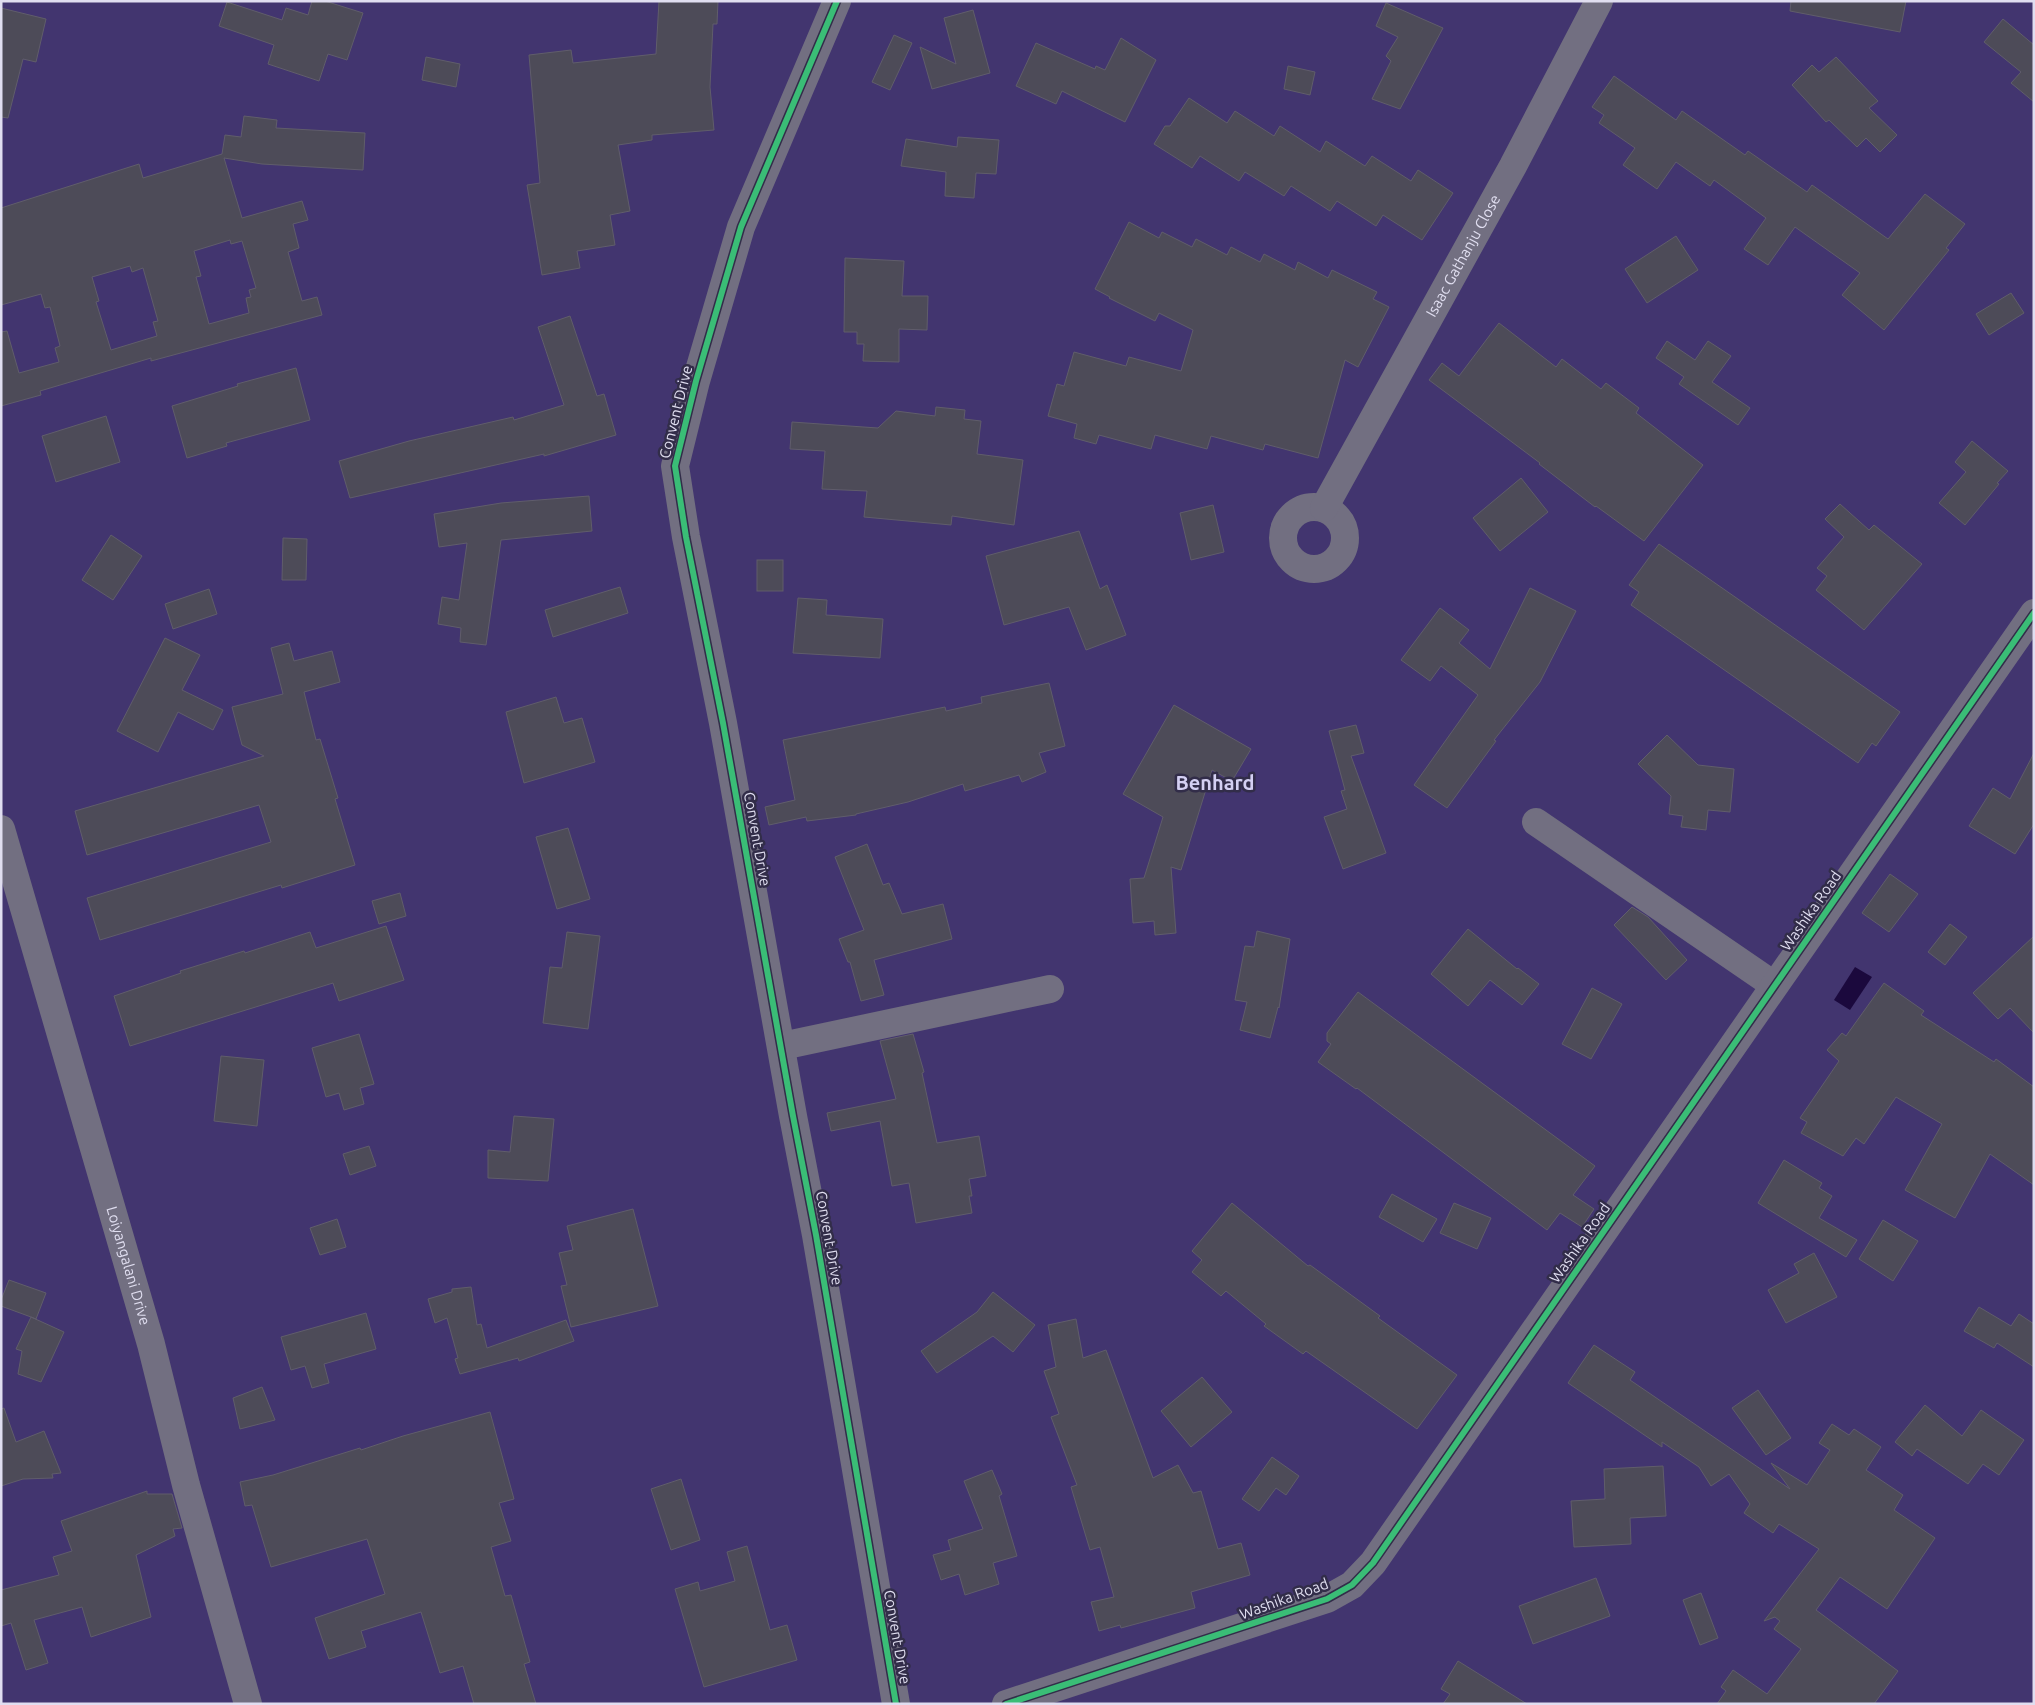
<svg xmlns="http://www.w3.org/2000/svg" width="2035" height="1705" font-family="Ubuntu,sans-serif">
<style>
.green{fill:#42356f}
.water{fill:#1b093d}
.building{fill:#4d4b58;stroke:#605d6b;fill-rule:evenodd}
.lines{fill:none;stroke-linecap:round;stroke-linejoin:round}
.minor{stroke:#726f81;stroke-width:28}
.cycleway-casing{stroke:#322d49;stroke-width:9}
.cycleway{stroke:#3abd76;stroke-width:6}
.labels{text-anchor:middle;stroke-width:5;stroke-linejoin:round;paint-order:stroke}
.street-label{font-size:15px;fill:#e0def0;stroke:#322d49}
.district-label{font-size:20px;font-weight:bold;fill:#d4d0f3;stroke:#322d49}
</style>
<rect width="100%" height="100%" fill="#363343"/>
<rect class="green" x="1" y="1" width="2033" height="1703"/>
<path class="water" d="M 1855,967 L 1872,977 L 1850,1010 L 1834,1000 Z"/>
<g class="building">
<path d="M 312,1 L 325,1 L 363,13 L 347,60 L 328,54 L 319,81 L 268,64 L 274,45 L 219,26 L 227,2 L 282,20 L 286,8 L 308,15 Z"/>
<path d="M 659,1 L 718,1 L 717,24 L 713,24 L 710,87 L 714,130 L 652,135 L 652,140 L 618,145 L 630,211 L 610,215 L 615,245 L 577,251 L 580,268 L 542,275 L 527,185 L 540,183 L 529,55 L 571,50 L 573,63 L 656,54 Z"/>
<path d="M 1791,1 L 1906,1 L 1900,32 L 1790,11 Z"/>
<path d="M 1386,3 L 1443,28 L 1400,109 L 1372,99 L 1391,61 L 1386,56 L 1398,37 L 1376,26 Z"/>
<path d="M 1,8 L 46,19 L 36,62 L 23,59 L 8,118 L 1,117 Z"/>
<path d="M 973,10 L 990,73 L 932,89 L 920,47 L 956,64 L 944,18 Z"/>
<path d="M 2003,19 L 2034,45 L 2034,102 L 2011,83 L 2021,72 L 1984,42 Z"/>
<path d="M 894,35 L 912,43 L 890,90 L 872,82 Z"/>
<path d="M 1121,38 L 1156,60 L 1125,122 L 1062,91 L 1056,104 L 1016,86 L 1036,43 L 1095,69 L 1096,66 L 1105,70 Z"/>
<path d="M 426,57 L 460,64 L 456,87 L 422,80 Z"/>
<path d="M 1836,57 L 1878,101 L 1869,108 L 1897,135 L 1880,152 L 1866,138 L 1857,147 L 1829,120 L 1826,122 L 1792,85 L 1812,65 L 1819,72 Z"/>
<path d="M 1288,66 L 1315,72 L 1310,95 L 1284,89 Z"/>
<path d="M 1614,76 L 1676,120 L 1682,111 L 1745,155 L 1748,151 L 1807,192 L 1812,185 L 1888,239 L 1925,194 L 1965,224 L 1946,248 L 1949,250 L 1884,330 L 1842,295 L 1860,273 L 1795,227 L 1768,265 L 1744,249 L 1766,218 L 1714,180 L 1710,186 L 1676,162 L 1657,189 L 1623,165 L 1635,148 L 1599,123 L 1604,115 L 1592,107 Z"/>
<path d="M 1189,98 L 1227,123 L 1235,111 L 1274,136 L 1280,126 L 1320,152 L 1326,141 L 1365,166 L 1372,156 L 1411,181 L 1418,170 L 1453,193 L 1422,240 L 1383,215 L 1376,226 L 1337,201 L 1330,211 L 1291,186 L 1284,196 L 1245,172 L 1239,181 L 1200,156 L 1192,168 L 1154,144 L 1165,126 L 1170,126 Z"/>
<path d="M 244,116 L 277,120 L 276,128 L 365,133 L 363,170 L 262,164 L 224,158 L 242,218 L 302,201 L 308,220 L 293,224 L 299,248 L 288,252 L 302,301 L 317,297 L 322,315 L 151,361 L 151,358 L 40,391 L 41,395 L 1,406 L 1,332 L 7,331 L 19,373 L 59,362 L 55,348 L 60,346 L 50,307 L 45,308 L 41,294 L 1,305 L 1,208 L 139,164 L 143,178 L 222,154 L 225,135 L 241,137 ZM 230,240 L 231,244 L 242,241 L 256,288 L 249,290 L 251,297 L 246,298 L 249,313 L 209,324 L 196,277 L 201,276 L 194,251 ZM 130,266 L 132,272 L 143,268 L 158,321 L 153,322 L 157,336 L 111,350 L 96,302 L 99,301 L 92,277 Z"/>
<path d="M 958,137 L 999,140 L 996,174 L 976,173 L 974,198 L 945,196 L 946,172 L 901,166 L 906,139 L 957,147 Z"/>
<path d="M 1129,222 L 1159,238 L 1162,232 L 1192,247 L 1196,239 L 1227,255 L 1231,247 L 1260,262 L 1264,254 L 1295,270 L 1298,262 L 1328,278 L 1332,270 L 1377,292 L 1373,299 L 1389,307 L 1358,367 L 1345,360 L 1318,458 L 1265,444 L 1263,450 L 1211,436 L 1207,449 L 1155,435 L 1151,449 L 1099,435 L 1096,444 L 1074,438 L 1077,424 L 1048,416 L 1057,384 L 1064,386 L 1074,352 L 1126,366 L 1129,357 L 1181,371 L 1193,330 L 1159,313 L 1155,321 L 1109,298 L 1110,297 L 1095,289 Z"/>
<path d="M 1676,236 L 1698,270 L 1647,303 L 1625,269 Z"/>
<path d="M 845,258 L 904,261 L 902,296 L 928,296 L 927,330 L 899,329 L 899,362 L 863,361 L 864,344 L 857,344 L 857,332 L 844,332 Z"/>
<path d="M 2011,293 L 2024,313 L 1989,335 L 1976,314 Z"/>
<path d="M 570,316 L 597,396 L 604,394 L 616,435 L 544,456 L 544,454 L 350,498 L 339,461 L 409,441 L 513,417 L 514,420 L 564,405 L 538,327 Z"/>
<path d="M 1499,323 L 1556,367 L 1562,359 L 1601,389 L 1606,383 L 1639,408 L 1636,413 L 1703,465 L 1644,541 L 1596,506 L 1595,507 L 1539,464 L 1540,463 L 1429,380 L 1442,363 L 1459,376 Z"/>
<path d="M 1667,341 L 1695,360 L 1708,341 L 1731,356 L 1712,382 L 1750,408 L 1738,425 L 1679,384 L 1684,377 L 1656,358 Z"/>
<path d="M 296,368 L 310,420 L 226,443 L 227,446 L 187,458 L 172,406 L 238,386 L 237,384 Z"/>
<path d="M 936,407 L 965,410 L 964,419 L 981,421 L 977,454 L 1023,460 L 1014,525 L 952,516 L 951,525 L 864,517 L 867,491 L 822,489 L 825,451 L 790,449 L 792,422 L 878,428 L 896,411 L 935,416 Z"/>
<path d="M 106,416 L 120,462 L 56,482 L 42,436 Z"/>
<path d="M 1972,441 L 2008,471 L 1997,483 L 1999,484 L 1965,525 L 1939,503 L 1966,472 L 1955,462 Z"/>
<path d="M 1521,478 L 1548,512 L 1500,551 L 1473,518 Z"/>
<path d="M 589,496 L 592,531 L 501,540 L 486,645 L 460,642 L 461,628 L 438,624 L 442,597 L 459,600 L 467,543 L 439,547 L 434,514 L 501,503 Z"/>
<path d="M 1840,504 L 1869,530 L 1874,525 L 1922,564 L 1864,630 L 1816,590 L 1827,576 L 1817,568 L 1844,537 L 1825,519 Z"/>
<path d="M 1213,505 L 1224,552 L 1191,560 L 1180,513 Z"/>
<path d="M 1079,531 L 1100,589 L 1107,585 L 1126,635 L 1086,650 L 1069,607 L 1004,625 L 986,556 Z"/>
<path d="M 111,535 L 142,556 L 113,600 L 82,580 Z"/>
<path d="M 283,538 L 307,539 L 306,580 L 282,580 Z"/>
<path d="M 1659,544 L 1900,712 L 1876,746 L 1872,743 L 1858,763 L 1631,605 L 1639,592 L 1629,585 Z"/>
<rect x="757" y="560" width="26" height="31"/>
<path d="M 620,587 L 628,613 L 553,637 L 545,610 Z"/>
<path d="M 1530,588 L 1576,611 L 1540,682 L 1494,740 L 1496,741 L 1447,808 L 1414,785 L 1478,695 L 1441,666 L 1430,681 L 1401,660 L 1440,608 L 1469,630 L 1459,643 L 1490,669 Z"/>
<path d="M 209,589 L 217,614 L 173,629 L 165,604 Z"/>
<path d="M 798,598 L 827,600 L 826,615 L 883,619 L 880,658 L 793,653 Z"/>
<path d="M 165,638 L 200,655 L 182,690 L 223,710 L 213,730 L 178,712 L 158,752 L 117,731 Z"/>
<path d="M 289,643 L 294,661 L 332,651 L 340,682 L 304,692 L 316,740 L 320,739 L 338,798 L 335,799 L 355,865 L 282,888 L 281,885 L 100,940 L 87,898 L 271,842 L 259,805 L 87,855 L 75,811 L 264,756 L 242,745 L 232,707 L 283,694 L 271,648 Z"/>
<path d="M 1049,683 L 1065,746 L 1039,753 L 1046,772 L 1022,782 L 1019,775 L 965,791 L 963,784 L 908,802 L 856,814 L 856,815 L 807,821 L 806,817 L 769,825 L 765,807 L 795,800 L 783,740 L 945,707 L 946,711 L 982,703 L 981,697 Z"/>
<path d="M 556,697 L 564,723 L 582,718 L 595,762 L 524,783 L 506,712 Z"/>
<path d="M 1174,705 L 1251,749 L 1232,781 L 1212,770 L 1181,870 L 1171,867 L 1176,933 L 1155,935 L 1154,921 L 1133,923 L 1130,879 L 1144,878 L 1163,817 L 1123,794 Z"/>
<path d="M 1356,725 L 1364,753 L 1351,756 L 1386,853 L 1343,869 L 1324,817 L 1347,809 L 1341,791 L 1345,790 L 1329,731 Z"/>
<path d="M 1667,735 L 1698,765 L 1734,769 L 1730,812 L 1708,810 L 1706,830 L 1681,827 L 1683,816 L 1669,814 L 1671,796 L 1638,764 Z"/>
<path d="M 2034,753 L 2034,824 L 2015,854 L 1969,826 L 1993,788 L 2010,799 Z"/>
<path d="M 568,828 L 590,899 L 557,909 L 536,837 Z"/>
<path d="M 867,844 L 883,885 L 889,883 L 902,914 L 943,904 L 952,939 L 874,960 L 884,995 L 861,1001 L 850,962 L 848,962 L 839,939 L 864,930 L 835,857 Z"/>
<path d="M 1890,874 L 1918,894 L 1889,932 L 1862,913 Z"/>
<path d="M 400,893 L 406,916 L 379,924 L 372,901 Z"/>
<path d="M 1632,907 L 1648,917 L 1687,960 L 1666,980 L 1614,925 Z"/>
<path d="M 1950,924 L 1967,937 L 1945,965 L 1928,952 Z"/>
<path d="M 386,926 L 404,980 L 339,1001 L 333,983 L 130,1046 L 114,996 L 181,973 L 180,971 L 244,951 L 245,953 L 310,932 L 316,948 Z"/>
<path d="M 1468,929 L 1517,969 L 1518,968 L 1539,984 L 1522,1005 L 1490,980 L 1468,1006 L 1431,974 Z"/>
<path d="M 1257,931 L 1290,939 L 1279,1008 L 1278,1007 L 1270,1038 L 1240,1030 L 1247,1002 L 1235,1000 L 1245,946 L 1254,947 Z"/>
<path d="M 567,932 L 600,936 L 588,1029 L 543,1023 L 550,967 L 562,968 Z"/>
<path d="M 2034,936 L 2034,1033 L 2010,1008 L 1998,1019 L 1973,993 Z"/>
<path d="M 1884,983 L 1924,1011 L 1921,1015 L 1994,1062 L 1996,1059 L 2034,1087 L 2034,1185 L 1990,1154 L 1955,1218 L 1905,1190 L 1942,1124 L 1896,1097 L 1864,1144 L 1856,1138 L 1843,1156 L 1801,1133 L 1807,1122 L 1800,1118 L 1839,1061 L 1827,1050 L 1842,1033 L 1846,1036 Z"/>
<path d="M 1592,988 L 1622,1004 L 1591,1059 L 1562,1044 Z"/>
<path d="M 1358,992 L 1595,1166 L 1573,1195 L 1594,1209 L 1582,1227 L 1560,1213 L 1547,1230 L 1357,1088 L 1356,1089 L 1318,1062 L 1331,1044 L 1327,1041 L 1327,1033 Z"/>
<path d="M 359,1034 L 374,1084 L 360,1088 L 364,1104 L 344,1110 L 339,1093 L 326,1097 L 312,1048 Z"/>
<path d="M 913,1034 L 924,1072 L 922,1073 L 937,1143 L 979,1136 L 986,1176 L 969,1179 L 972,1196 L 969,1196 L 972,1213 L 916,1223 L 909,1183 L 892,1186 L 880,1121 L 831,1131 L 827,1113 L 896,1099 L 880,1041 Z"/>
<path d="M 221,1056 L 264,1060 L 257,1126 L 214,1121 Z"/>
<path d="M 514,1116 L 554,1119 L 548,1181 L 488,1178 L 488,1150 L 510,1152 Z"/>
<path d="M 369,1146 L 376,1166 L 350,1175 L 343,1154 Z"/>
<path d="M 1784,1160 L 1822,1183 L 1819,1188 L 1832,1196 L 1819,1218 L 1857,1240 L 1846,1257 L 1758,1203 Z"/>
<path d="M 1392,1194 L 1437,1219 L 1423,1242 L 1379,1217 Z"/>
<path d="M 1232,1203 L 1308,1266 L 1310,1265 L 1380,1316 L 1378,1318 L 1457,1375 L 1417,1429 L 1306,1351 L 1303,1354 L 1264,1326 L 1266,1324 L 1226,1291 L 1221,1296 L 1192,1272 L 1202,1260 L 1192,1251 Z"/>
<path d="M 1454,1203 L 1491,1218 L 1477,1249 L 1440,1233 Z"/>
<path d="M 633,1209 L 658,1306 L 571,1327 L 561,1286 L 567,1285 L 559,1253 L 573,1250 L 567,1226 Z"/>
<path d="M 337,1219 L 346,1247 L 320,1255 L 310,1228 Z"/>
<path d="M 1883,1220 L 1918,1241 L 1893,1281 L 1859,1259 Z"/>
<path d="M 1814,1253 L 1837,1297 L 1786,1323 L 1768,1290 L 1799,1273 L 1794,1264 Z"/>
<path d="M 9,1280 L 46,1293 L 36,1319 L 31,1317 L 64,1332 L 41,1382 L 18,1374 L 22,1351 L 16,1349 L 31,1317 L 1,1306 L 1,1300 Z"/>
<path d="M 471,1287 L 477,1325 L 481,1324 L 487,1348 L 566,1320 L 574,1341 L 519,1361 L 518,1358 L 460,1374 L 455,1359 L 458,1358 L 447,1318 L 435,1323 L 428,1299 L 452,1292 L 452,1289 Z"/>
<path d="M 993,1292 L 1035,1325 L 1013,1352 L 993,1336 L 937,1373 L 921,1351 L 977,1312 Z"/>
<path d="M 1979,1307 L 2011,1326 L 2019,1314 L 2034,1324 L 2034,1367 L 1997,1343 L 1994,1348 L 1964,1331 Z"/>
<path d="M 366,1313 L 376,1349 L 324,1364 L 329,1383 L 312,1388 L 305,1366 L 291,1370 L 281,1337 Z"/>
<path d="M 1076,1319 L 1083,1358 L 1106,1350 L 1153,1478 L 1178,1465 L 1193,1493 L 1201,1491 L 1218,1549 L 1241,1543 L 1250,1575 L 1191,1592 L 1195,1608 L 1121,1628 L 1120,1625 L 1099,1631 L 1091,1602 L 1114,1597 L 1100,1547 L 1090,1550 L 1071,1487 L 1077,1485 L 1051,1417 L 1059,1414 L 1044,1371 L 1056,1367 L 1048,1325 Z"/>
<path d="M 1594,1345 L 1635,1372 L 1630,1380 L 1790,1489 L 1771,1463 L 1807,1485 L 1830,1450 L 1819,1443 L 1832,1424 L 1849,1435 L 1854,1429 L 1881,1447 L 1866,1470 L 1903,1495 L 1894,1510 L 1935,1538 L 1887,1609 L 1840,1577 L 1816,1610 L 1898,1671 L 1874,1704 L 1717,1704 L 1726,1691 L 1721,1687 L 1733,1670 L 1767,1694 L 1801,1649 L 1774,1629 L 1780,1621 L 1775,1617 L 1764,1621 L 1819,1549 L 1779,1524 L 1773,1533 L 1744,1513 L 1750,1504 L 1729,1474 L 1711,1486 L 1699,1467 L 1662,1442 L 1662,1447 L 1568,1383 Z"/>
<path d="M 1202,1377 L 1232,1412 L 1191,1447 L 1161,1411 Z"/>
<path d="M 262,1387 L 275,1420 L 240,1429 L 233,1398 Z"/>
<path d="M 1758,1390 L 1791,1438 L 1766,1455 L 1732,1408 Z"/>
<path d="M 1925,1405 L 1962,1436 L 1981,1410 L 2024,1440 L 1999,1475 L 1983,1464 L 1968,1484 L 1917,1449 L 1912,1456 L 1895,1442 Z"/>
<path d="M 4,1408 L 16,1442 L 44,1431 L 61,1473 L 52,1474 L 53,1478 L 23,1479 L 1,1486 L 1,1409 Z"/>
<path d="M 490,1412 L 514,1499 L 499,1503 L 511,1541 L 491,1547 L 505,1596 L 511,1595 L 517,1616 L 530,1662 L 524,1664 L 536,1704 L 474,1704 L 463,1666 L 440,1673 L 421,1612 L 361,1631 L 366,1647 L 329,1659 L 315,1618 L 385,1594 L 367,1539 L 271,1567 L 252,1505 L 245,1506 L 240,1482 L 273,1475 L 360,1448 L 361,1450 L 403,1436 Z"/>
<path d="M 1272,1457 L 1299,1476 L 1286,1495 L 1276,1488 L 1259,1511 L 1242,1499 Z"/>
<path d="M 1663,1466 L 1666,1516 L 1630,1518 L 1631,1544 L 1574,1547 L 1571,1501 L 1605,1499 L 1604,1469 Z"/>
<path d="M 992,1470 L 1002,1494 L 999,1496 L 1017,1556 L 993,1563 L 999,1584 L 965,1595 L 959,1574 L 941,1580 L 933,1555 L 951,1550 L 948,1540 L 983,1529 L 964,1481 Z"/>
<path d="M 681,1479 L 700,1540 L 671,1550 L 651,1489 Z"/>
<path d="M 147,1491 L 147,1494 L 172,1494 L 182,1528 L 173,1529 L 175,1536 L 136,1555 L 151,1617 L 91,1637 L 82,1607 L 34,1620 L 48,1663 L 26,1670 L 11,1623 L 1,1626 L 1,1590 L 59,1575 L 53,1557 L 72,1551 L 61,1521 Z"/>
<path d="M 747,1546 L 770,1630 L 787,1625 L 797,1660 L 704,1687 L 675,1589 L 698,1582 L 700,1591 L 735,1581 L 727,1552 Z"/>
<path d="M 1596,1578 L 1610,1616 L 1533,1644 L 1519,1606 Z"/>
<path d="M 1701,1593 L 1718,1638 L 1700,1645 L 1683,1600 Z"/>
<path d="M 1458,1661 L 1527,1704 L 1443,1704 L 1450,1694 L 1441,1689 Z"/>
</g>
<g class="lines">
<g class="minor">
<path d="M 837,1 L 741,227 L 696,381 L 675,466 L 686,537 L 723,723 L 793,1116 L 816,1235 L 896,1704"/>
<circle cx="1314" cy="538" r="31"/>
<path id="s1" d="M 1324,508 L 1513,166 L 1599,1"/>
<path d="M 1536,822 L 1774,985"/>
<path id="s2" d="M 1,829 L 151,1344 L 186,1485 L 248,1704"/>
<path d="M 782,1046 L 1050,989"/>
<path d="M 1006,1704 L 1327,1599 L 1352,1585 L 1373,1563 L 2034,613"/>
</g>
<g class="cycleway-casing">
<g id="cycleway">
<path d="M 837,1 L 741,227 L 696,381 L 675,466 L 686,537 L 723,723 L 793,1116 L 816,1235 L 896,1704"/>
<path d="M 1006,1704 L 1327,1599 L 1352,1585 L 1373,1563 L 2034,613"/>
</g>
</g>
<use href="#cycleway" class="cycleway"/>
</g>
<g class="labels">
<g class="street-label">
<text dy="5" stroke="none"><textPath href="#s1" startOffset="288">Isaac Gathanju Close</textPath></text>
<text transform="translate(676 412) rotate(-76)" y="5">Convent Drive</text>
<text transform="translate(757 839) rotate(80)" y="5">Convent Drive</text>
<text transform="translate(1811 911) rotate(-55)" y="5">Washika Road</text>
<text transform="translate(829 1238) rotate(80)" y="5">Convent Drive</text>
<text transform="translate(1580 1243) rotate(-55)" y="5">Washika Road</text>
<text dy="5" stroke="none"><textPath href="#s2" startOffset="455">Loiyangalani Drive</textPath></text>
<text transform="translate(1284 1599) rotate(-20)" y="5">Washika Road</text>
<text transform="translate(897 1637) rotate(80)" y="5">Convent Drive</text>
</g>
<g class="district-label">
<text x="1215" y="790">Benhard</text>
</g>
</g>
<rect width="2035" height="1705" fill="none" stroke="#e0def0" stroke-width="5"/>
</svg>
